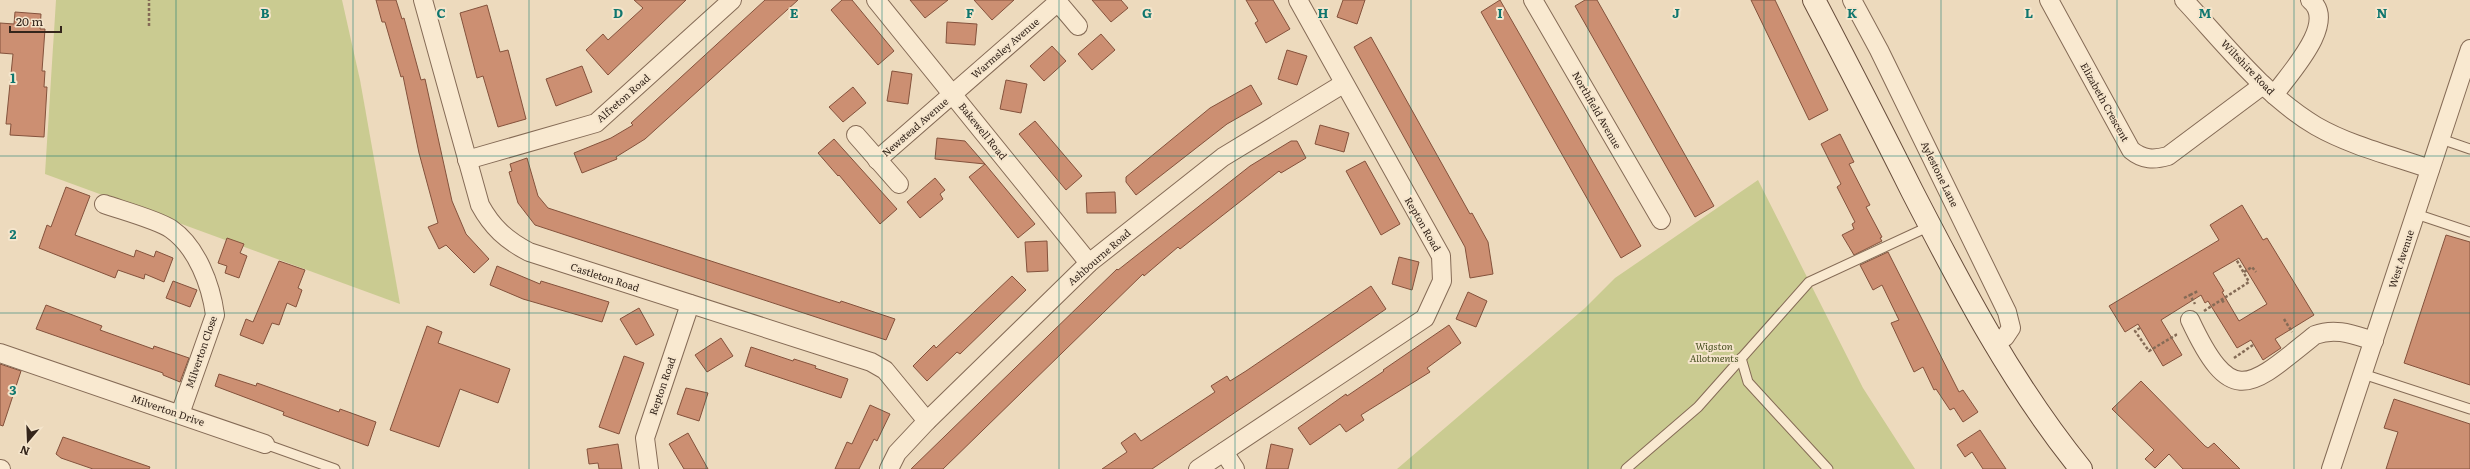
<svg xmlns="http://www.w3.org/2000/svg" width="2470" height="469" font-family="Literata,serif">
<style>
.green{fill:#cacb91}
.building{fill:#cc8f72;stroke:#84523c;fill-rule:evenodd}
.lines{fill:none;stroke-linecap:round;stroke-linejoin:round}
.lane-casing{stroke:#856b56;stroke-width:11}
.street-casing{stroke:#856b56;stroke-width:20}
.secondary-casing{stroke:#674c3a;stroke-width:24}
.path{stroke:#856b56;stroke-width:2.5;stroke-dasharray:3 2;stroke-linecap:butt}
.lane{stroke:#f9e9d0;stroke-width:9}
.street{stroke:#f9e9d0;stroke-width:18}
.secondary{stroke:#f9e9d0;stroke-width:22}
.grid{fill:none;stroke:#0f766e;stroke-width:1;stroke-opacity:0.55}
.labels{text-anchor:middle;stroke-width:4;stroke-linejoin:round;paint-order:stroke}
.street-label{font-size:10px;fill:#34251b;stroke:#f5e5cc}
.park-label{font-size:10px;font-style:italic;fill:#495122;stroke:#f5e5cc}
.grid-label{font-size:13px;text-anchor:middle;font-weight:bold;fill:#0f766e;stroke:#f5e5cc;stroke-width:4;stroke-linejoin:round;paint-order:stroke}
</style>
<rect width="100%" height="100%" fill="#eddabd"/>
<g class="green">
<path d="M 56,0 L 342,0 L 360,80 L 400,304 L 45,174 Z"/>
<path d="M 1758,180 L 1863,388 L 1915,469 L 1397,469 L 1585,308 L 1615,278 Z"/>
</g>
<g class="building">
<path d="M 376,0 L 396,0 L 402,19 L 404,18 L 421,80 L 425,79 L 452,201 L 466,234 L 489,259 L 474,273 L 446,245 L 439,249 L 428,227 L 438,223 L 419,153 L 403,76 L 401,77 L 385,22 L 382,22 Z"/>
<path d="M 634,0 L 686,0 L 608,75 L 586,50 L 603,34 L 608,40 L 643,8 Z"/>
<path d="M 765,0 L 798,0 L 645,139 L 616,157 L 617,159 L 582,173 L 574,153 L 611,138 L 633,125 L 631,123 Z"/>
<path d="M 842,0 L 852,0 L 894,51 L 878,65 L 831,10 Z"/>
<path d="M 910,0 L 948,0 L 925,18 Z"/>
<path d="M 974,0 L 1014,0 L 992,20 Z"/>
<path d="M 1092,0 L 1121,0 L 1128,8 L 1111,22 Z"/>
<path d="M 1246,0 L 1273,0 L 1290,29 L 1266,43 L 1255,23 L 1258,21 Z"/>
<path d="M 1343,0 L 1365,0 L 1357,24 L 1337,17 Z"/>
<path d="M 1500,0 L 1641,246 L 1621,258 L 1481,12 Z"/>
<path d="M 1585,0 L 1597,0 L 1714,206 L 1695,217 L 1575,6 Z"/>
<path d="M 1751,0 L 1775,0 L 1828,110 L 1809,120 Z"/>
<path d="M 487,5 L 500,52 L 508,50 L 526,119 L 498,127 L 483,76 L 477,78 L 460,13 Z"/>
<path d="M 15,12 L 41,14 L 40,29 L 45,29 L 42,71 L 45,71 L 44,87 L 47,87 L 44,137 L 10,135 L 11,124 L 6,124 L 13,54 L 0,53 L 0,23 L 14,24 Z"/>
<path d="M 947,22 L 977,24 L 975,45 L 946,43 Z"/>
<path d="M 1101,34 L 1115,50 L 1092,70 L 1078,54 Z"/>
<path d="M 1371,37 L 1470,214 L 1472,213 L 1488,242 L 1493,274 L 1470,278 L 1465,247 L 1354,47 Z"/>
<path d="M 1052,46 L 1066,61 L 1044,81 L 1030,66 Z"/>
<path d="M 1287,50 L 1307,56 L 1297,85 L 1278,79 Z"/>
<path d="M 582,66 L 592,92 L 556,106 L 546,79 Z"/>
<path d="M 892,71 L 912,74 L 908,104 L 887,101 Z"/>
<path d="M 1006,80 L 1027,84 L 1021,113 L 1000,109 Z"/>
<path d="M 1251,85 L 1262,104 L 1227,124 L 1136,195 L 1126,182 L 1126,177 L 1210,108 Z"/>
<path d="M 853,87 L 866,103 L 843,122 L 829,107 Z"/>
<path d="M 1035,121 L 1082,176 L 1066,190 L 1019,134 Z"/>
<path d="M 1320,125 L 1349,133 L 1344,152 L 1315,144 Z"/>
<path d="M 1840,134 L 1854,162 L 1849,164 L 1870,205 L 1866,207 L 1882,237 L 1880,238 L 1882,241 L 1854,255 L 1842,235 L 1854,229 L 1852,224 L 1855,222 L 1837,187 L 1841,184 L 1821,144 Z"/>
<path d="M 937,138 L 965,141 L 985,164 L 935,159 Z"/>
<path d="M 834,139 L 897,209 L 880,224 L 839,175 L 838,176 L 818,153 Z"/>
<path d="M 1291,141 L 1297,141 L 1306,158 L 1281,173 L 1279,171 L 1180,249 L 1178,247 L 1144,276 L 1143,274 L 943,469 L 911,469 L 1117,269 L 1118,270 L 1250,166 Z"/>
<path d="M 527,158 L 538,196 L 548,208 L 840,303 L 841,301 L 895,319 L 886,340 L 535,225 L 518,203 L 509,172 L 512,171 L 510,164 Z"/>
<path d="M 1365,161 L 1400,224 L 1381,235 L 1346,171 Z"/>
<path d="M 985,164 L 1035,224 L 1018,238 L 969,177 Z"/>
<path d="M 935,178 L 945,190 L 940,194 L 943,199 L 920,218 L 907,202 Z"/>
<path d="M 66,187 L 90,196 L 75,235 L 134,257 L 136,250 L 154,257 L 156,251 L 173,258 L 164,282 L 145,274 L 144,279 L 118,270 L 115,278 L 39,248 L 47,225 L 51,227 Z"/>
<path d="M 1115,192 L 1116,213 L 1087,213 L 1086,193 Z"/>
<path d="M 2242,205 L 2263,240 L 2267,238 L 2314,315 L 2275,339 L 2281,348 L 2263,360 L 2251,340 L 2237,348 L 2208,301 L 2205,303 L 2201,295 L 2161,320 L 2182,355 L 2163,366 L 2138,324 L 2125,332 L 2109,306 L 2219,240 L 2210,225 ZM 2239,258 L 2267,304 L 2239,321 L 2222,292 L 2224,291 L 2213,273 Z"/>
<path d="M 2446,235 L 2470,242 L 2470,385 L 2404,363 Z"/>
<path d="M 227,238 L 244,244 L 240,253 L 247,256 L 239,278 L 225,273 L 227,266 L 218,263 Z"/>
<path d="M 1047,241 L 1048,271 L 1027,272 L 1025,242 Z"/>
<path d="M 1888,252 L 1959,392 L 1963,390 L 1978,412 L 1963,422 L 1954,408 L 1950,410 L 1936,389 L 1934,390 L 1923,367 L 1914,372 L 1891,323 L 1899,320 L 1882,285 L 1873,290 L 1860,265 Z"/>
<path d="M 1399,257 L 1419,262 L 1412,290 L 1392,284 Z"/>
<path d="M 279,261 L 305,270 L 298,288 L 302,290 L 296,307 L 287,303 L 279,325 L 272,323 L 263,344 L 240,335 L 246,319 L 253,322 Z"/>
<path d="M 497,266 L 540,284 L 541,281 L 609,302 L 602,322 L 523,299 L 490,285 Z"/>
<path d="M 1012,276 L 1026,290 L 960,354 L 957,352 L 927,381 L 913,366 L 934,345 L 936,348 Z"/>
<path d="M 173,281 L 197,290 L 190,307 L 166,298 Z"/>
<path d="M 1371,286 L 1386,309 L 1262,394 L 1152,469 L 1102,469 L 1127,452 L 1121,443 L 1135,433 L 1141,441 L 1215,392 L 1211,386 L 1227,376 L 1230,381 L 1246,371 Z"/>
<path d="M 1468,292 L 1487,301 L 1476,327 L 1456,319 Z"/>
<path d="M 46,305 L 102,326 L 100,330 L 153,349 L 154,346 L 189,358 L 180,382 L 163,375 L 163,373 L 36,329 Z"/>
<path d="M 639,308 L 654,335 L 636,345 L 620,319 Z"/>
<path d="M 1449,325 L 1461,343 L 1427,368 L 1430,372 L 1361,415 L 1364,420 L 1346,432 L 1340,424 L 1310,445 L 1298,428 L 1346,394 L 1347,396 L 1384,371 L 1383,370 Z"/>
<path d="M 427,326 L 442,332 L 438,343 L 510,369 L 498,403 L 460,389 L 439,447 L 390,430 Z"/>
<path d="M 721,338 L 733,356 L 707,372 L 695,355 Z"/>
<path d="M 751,347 L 793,361 L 794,359 L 816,366 L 815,368 L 848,379 L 841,398 L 745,366 Z"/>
<path d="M 624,356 L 644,363 L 619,434 L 599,427 Z"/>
<path d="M 0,364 L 21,371 L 3,426 L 0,425 Z"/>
<path d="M 219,374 L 256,386 L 257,383 L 339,412 L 340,409 L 376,422 L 368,446 L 283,415 L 284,412 L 215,386 Z"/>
<path d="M 2141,381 L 2205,446 L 2208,448 L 2214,443 L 2240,469 L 2183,469 L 2169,454 L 2155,468 L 2145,459 L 2154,450 L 2112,409 Z"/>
<path d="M 686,388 L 708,393 L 699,421 L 677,414 Z"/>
<path d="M 2394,399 L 2470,424 L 2470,469 L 2386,469 L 2398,432 L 2384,428 Z"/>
<path d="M 870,405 L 890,414 L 877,441 L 874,439 L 859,469 L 835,469 L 847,442 L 852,444 Z"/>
<path d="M 1980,430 L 2006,469 L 1983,469 L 1972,452 L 1965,457 L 1957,445 Z"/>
<path d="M 688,433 L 708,469 L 684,469 L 669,444 Z"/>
<path d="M 63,437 L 150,467 L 149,469 L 93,469 L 61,458 L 56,454 Z"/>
<path d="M 618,444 L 622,469 L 599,469 L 598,463 L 589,464 L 587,449 Z"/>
<path d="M 1271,444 L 1293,449 L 1288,469 L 1266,469 Z"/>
</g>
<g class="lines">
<g class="lane-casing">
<g id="lane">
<path d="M 2441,139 L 2470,149"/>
<path d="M 2416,214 L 2470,232"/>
<path d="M 1741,358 L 1748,382 L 1828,469"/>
<path d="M 2363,374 L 2470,409"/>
<path d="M 265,444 L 335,469"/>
<path d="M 1626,469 L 1698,407 L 1809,282 L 1930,226"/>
</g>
</g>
<g class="street-casing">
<g id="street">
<path d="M 423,0 L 480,205 C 492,227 506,240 529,252 L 871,362 L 885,370 L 927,421"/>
<path d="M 876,0 L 1089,263"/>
<path d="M 1056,0 L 1078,26"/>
<path d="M 1533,0 L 1661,220"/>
<path d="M 1852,0 L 1879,50 L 2007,312 L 2011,328 L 2005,337 L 1993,344"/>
<path d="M 2049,0 L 2131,150 C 2143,160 2154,160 2168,156 L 2263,85"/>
<path d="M 2184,0 C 2225,44 2264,95 2316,126 C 2351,146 2393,156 2430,169"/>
<path d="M 2274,95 C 2288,75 2339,22 2310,0"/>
<path d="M 856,135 L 899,184"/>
<path d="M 467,160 L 596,123 L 732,0"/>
<path d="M 877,160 L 1058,2"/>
<path d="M 104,204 C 121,210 158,220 171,229 C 197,247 211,285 215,315 L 180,414"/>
<path d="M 2190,320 C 2232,410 2250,387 2315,335 C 2336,327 2354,335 2374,341"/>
<path d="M 0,353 L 265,444"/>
<path d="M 1224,452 L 1235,469"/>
<path d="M 0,469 L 1,469"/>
<path d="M 649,469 L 645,438 L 690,304"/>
<path d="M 889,469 L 897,453 L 927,421 L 1089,263 L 1223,157 L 1343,84"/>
<path d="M 1198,469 L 1425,318 L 1442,281 L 1441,256 L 1298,0"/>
<path d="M 2331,469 L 2470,49"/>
</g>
</g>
<g class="secondary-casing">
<path id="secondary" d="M 1814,0 C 1847,63 1880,127 1912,191 C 1962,288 2012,384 2081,469"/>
</g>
<g class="path">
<path d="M 149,26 L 149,0"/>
<path d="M 2244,272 L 2252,267 L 2256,272"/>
<path d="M 2190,295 L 2198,291"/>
<path d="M 2184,298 L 2190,295 L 2195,304"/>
<path d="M 2222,300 L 2224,303"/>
<path d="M 2204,311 L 2249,282 L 2236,259"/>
<path d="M 2284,319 L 2292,332"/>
<path d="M 2140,328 L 2135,331 L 2149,351 L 2176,335 L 2175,333"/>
<path d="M 2234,358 L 2253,345"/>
</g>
<use href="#lane" class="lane"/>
<use href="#street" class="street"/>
<use href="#secondary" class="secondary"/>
</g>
<path class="grid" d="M 176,0 L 176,469M 353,0 L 353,469M 529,0 L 529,469M 706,0 L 706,469M 882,0 L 882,469M 1059,0 L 1059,469M 1235,0 L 1235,469M 1411,0 L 1411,469M 1588,0 L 1588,469M 1764,0 L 1764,469M 1941,0 L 1941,469M 2117,0 L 2117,469M 2294,0 L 2294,469M 0,156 L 2470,156M 0,313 L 2470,313"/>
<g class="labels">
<g class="street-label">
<text transform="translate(1005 48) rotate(-41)" y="4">Warmsley Avenue</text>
<text transform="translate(2248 67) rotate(46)" y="4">Wiltshire Road</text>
<text transform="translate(623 98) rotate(-41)" y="4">Alfreton Road</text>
<text transform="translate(2105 102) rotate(61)" y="4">Elizabeth Crescent</text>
<text transform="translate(1597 110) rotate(60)" y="4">Northfield Avenue</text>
<text transform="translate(915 127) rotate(-41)" y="4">Newstead Avenue</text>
<text transform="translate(983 131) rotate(51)" y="4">Bakewell Road</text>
<text transform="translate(1940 174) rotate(64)" y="4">Aylestone Lane</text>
<text transform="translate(1423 224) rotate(60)" y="4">Repton Road</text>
<text transform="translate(1099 257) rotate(-41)" y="4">Ashbourne Road</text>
<text transform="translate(2401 259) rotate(-72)" y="4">West Avenue</text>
<text transform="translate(605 277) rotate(18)" y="4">Castleton Road</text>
<text transform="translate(201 352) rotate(-71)" y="4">Milverton Close</text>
<text transform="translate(662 386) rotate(-71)" y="4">Repton Road</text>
<text transform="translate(168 410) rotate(19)" y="4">Milverton Drive</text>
</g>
<g class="park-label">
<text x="1714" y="350">Wigston<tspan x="1714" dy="12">Allotments</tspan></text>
</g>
</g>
<g class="grid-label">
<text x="265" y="18">B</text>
<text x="441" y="18">C</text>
<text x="618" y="18">D</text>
<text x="794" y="18">E</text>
<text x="970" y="18">F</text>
<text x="1147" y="18">G</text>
<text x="1323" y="18">H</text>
<text x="1500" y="18">I</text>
<text x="1676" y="18">J</text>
<text x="1852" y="18">K</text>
<text x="2029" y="18">L</text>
<text x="2205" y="18">M</text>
<text x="2382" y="18">N</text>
<text x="13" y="83">1</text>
<text x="13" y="239">2</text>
<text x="13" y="395">3</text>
</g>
<g transform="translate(28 441) rotate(199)" stroke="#f5e5cc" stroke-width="3" paint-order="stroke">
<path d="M0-3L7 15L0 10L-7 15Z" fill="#34251b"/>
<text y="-6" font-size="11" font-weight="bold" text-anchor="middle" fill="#34251b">N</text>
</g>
<path d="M10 26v6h51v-6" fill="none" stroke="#34251b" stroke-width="2"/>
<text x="16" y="26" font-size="12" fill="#34251b" stroke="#f5e5cc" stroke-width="3" paint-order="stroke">20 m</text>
</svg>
